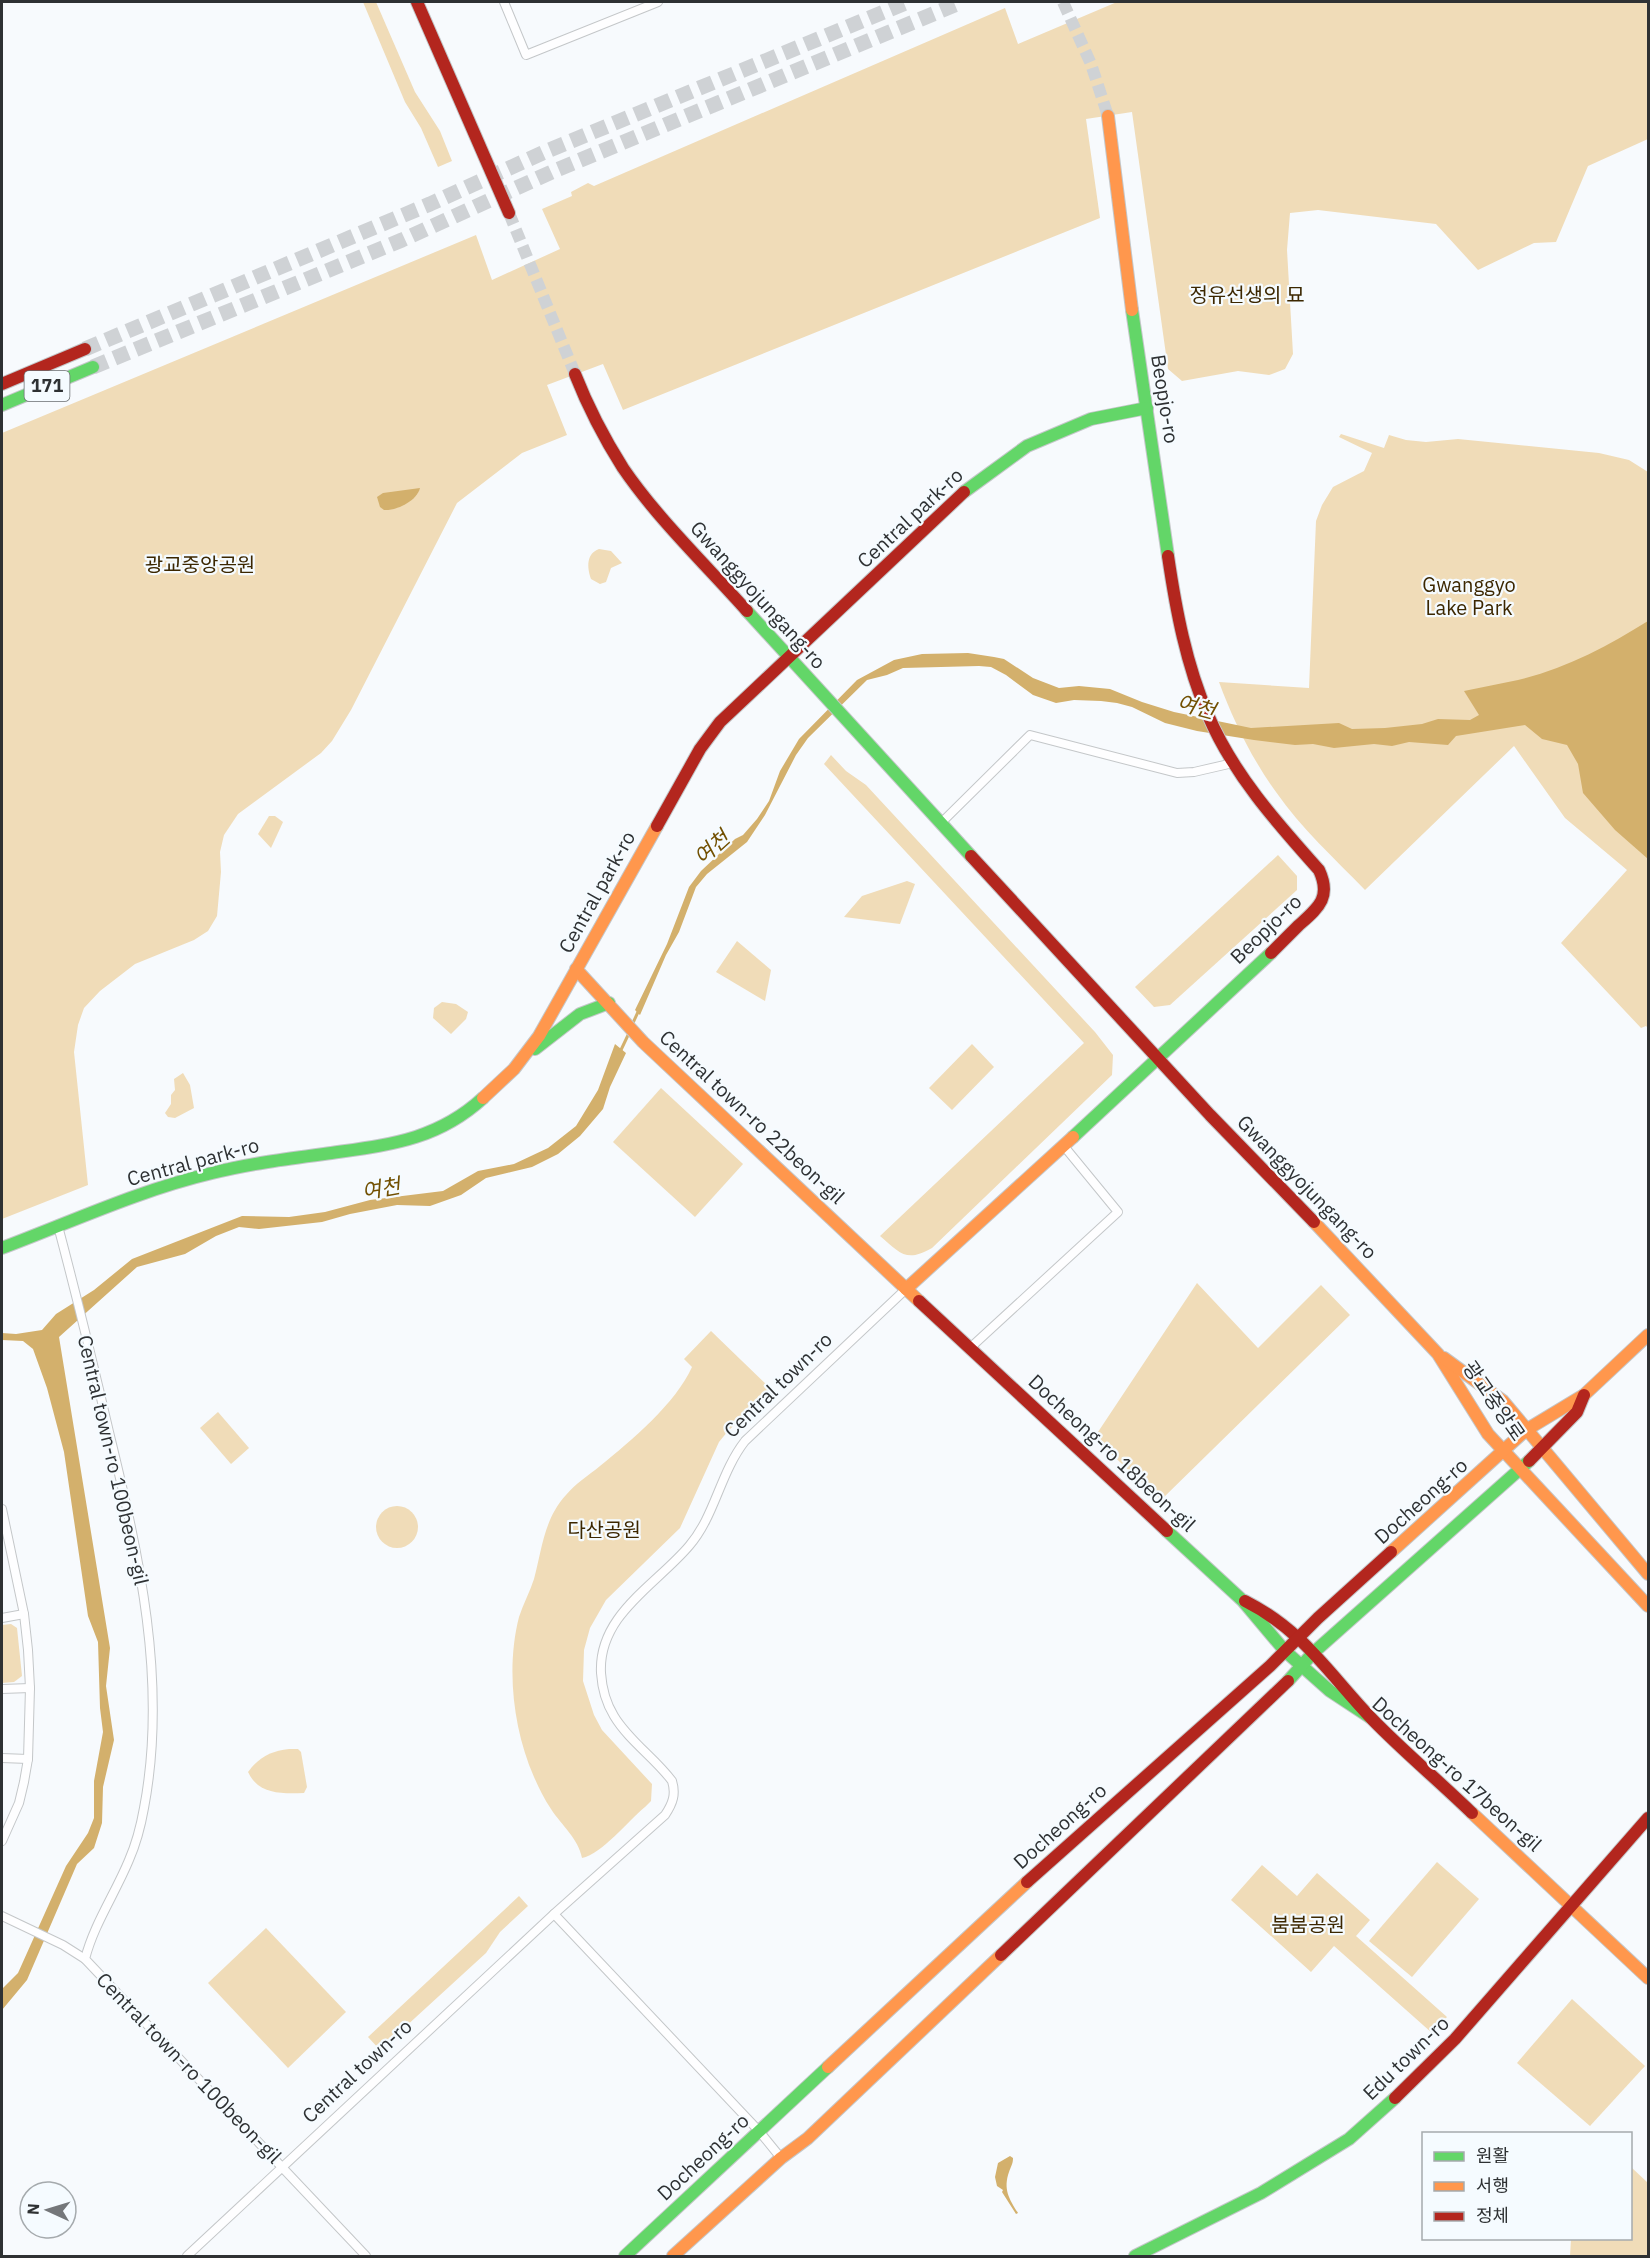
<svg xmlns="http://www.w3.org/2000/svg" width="1650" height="2258" font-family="'IBM Plex Sans','Noto Sans KR',sans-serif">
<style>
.green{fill:#f0dcb8}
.water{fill:#d3b06c}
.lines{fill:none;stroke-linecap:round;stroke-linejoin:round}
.stream{stroke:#d3b06c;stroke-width:3}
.secondary-tunnel{stroke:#cfd2d5;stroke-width:12;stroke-dasharray:12 6;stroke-linecap:butt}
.highway-tunnel{stroke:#cfd2d5;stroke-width:15;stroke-dasharray:15 8;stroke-linecap:butt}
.street-casing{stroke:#c4c7c9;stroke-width:10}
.fast-casing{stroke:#c4c7c9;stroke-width:14}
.slow-casing{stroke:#c4c7c9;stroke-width:14}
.jam-casing{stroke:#c4c7c9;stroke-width:14}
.street{stroke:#fefeff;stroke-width:8}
.fast{stroke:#63d668;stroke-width:12}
.slow{stroke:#ff974d;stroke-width:12}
.jam{stroke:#b3261e;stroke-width:12}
.labels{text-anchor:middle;stroke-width:4.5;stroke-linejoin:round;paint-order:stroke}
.shield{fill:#f5fbff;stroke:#6a6e70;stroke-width:1.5}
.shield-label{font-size:18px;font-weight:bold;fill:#2e3133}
.park-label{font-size:20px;fill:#3c2700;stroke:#f5fbff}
.street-label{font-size:20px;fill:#2e3133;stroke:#f5fbff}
.water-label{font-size:21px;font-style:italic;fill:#725002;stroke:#f5fbff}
</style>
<rect width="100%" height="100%" fill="#f7fafd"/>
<g class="green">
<path d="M 363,2 L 376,2 L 415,92 L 440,131 L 452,161 L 438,167 L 421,128 L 405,102 Z"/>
<path d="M 1117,2 L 1648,2 L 1648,139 L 1588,166 L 1556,242 L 1534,243 L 1478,270 L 1436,224 L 1318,210 L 1290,213 L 1287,250 L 1293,354 L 1285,369 L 1269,375 L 1238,371 L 1182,381 L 1168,369 L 1132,112 L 1086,119 L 1100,218 L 623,410 L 603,364 L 547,385 L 567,435 L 522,453 L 457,503 L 351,710 L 332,741 L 321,753 L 238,814 L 224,835 L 220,852 L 221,872 L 217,916 L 208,931 L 194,940 L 135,964 L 100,991 L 84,1008 L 78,1025 L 74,1052 L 88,1185 L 2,1219 L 2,433 L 476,235 L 492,280 L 560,249 L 542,209 L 572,196 L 571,192 L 588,183 L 594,186 L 1005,8 L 1018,44 Z"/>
<path d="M 1341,434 L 1384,448 L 1389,435 L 1406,440 L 1426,442 L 1458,439 L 1599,453 L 1629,460 L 1648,472 L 1648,1028 L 1646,1026 L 1641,1028 L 1561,943 L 1627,870 L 1565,818 L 1514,746 L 1365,890 C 1335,859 1301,828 1276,792 C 1252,759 1233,720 1219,682 L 1309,688 L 1316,521 L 1322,505 L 1333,487 L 1364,471 L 1372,453 L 1339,437 Z"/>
<path d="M 599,549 L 611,551 L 622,563 L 611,568 L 606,582 L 600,584 L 591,579 C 587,567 586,554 599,549 Z"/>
<path d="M 831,755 L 846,771 L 866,785 L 1095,1032 L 1113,1055 L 1112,1075 L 932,1248 C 906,1263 900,1253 880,1236 L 1084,1043 L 824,764 Z"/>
<path d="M 269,816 L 275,816 L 283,822 L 271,848 L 258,834 Z"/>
<path d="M 1278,855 L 1297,876 L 1297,890 L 1170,1005 L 1154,1007 L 1135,987 Z"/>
<path d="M 907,881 L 915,884 L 900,924 L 844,917 L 862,896 Z"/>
<path d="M 737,941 L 771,970 L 765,1001 L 716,972 Z"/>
<path d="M 442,1002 L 456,1004 L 468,1012 L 466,1019 L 451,1034 L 433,1018 L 434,1008 Z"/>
<path d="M 972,1044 L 994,1067 L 952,1110 L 929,1088 Z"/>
<path d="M 183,1073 L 190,1085 L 194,1108 L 175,1118 L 168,1117 L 165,1113 L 171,1104 L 171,1095 L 175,1090 L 174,1079 Z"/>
<path d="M 661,1088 L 743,1164 L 695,1217 L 613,1142 Z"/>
<path d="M 1197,1283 L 1258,1348 L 1321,1285 L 1350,1315 L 1161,1500 L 1094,1438 Z"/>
<path d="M 711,1331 L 772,1390 L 728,1431 L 719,1442 L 680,1528 L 606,1600 L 590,1628 L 584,1650 L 583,1681 L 594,1715 L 602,1730 L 652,1784 L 651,1801 L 645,1807 C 628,1821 602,1854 582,1858 C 578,1838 562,1826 551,1809 C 544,1799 539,1788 534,1777 C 513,1729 506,1668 519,1617 C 523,1604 530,1592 534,1579 C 542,1549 544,1519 566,1495 C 575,1484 589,1475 600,1466 C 631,1441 676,1403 692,1367 L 684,1359 Z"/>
<path d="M 218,1412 L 249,1448 L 231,1464 L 200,1428 Z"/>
<circle cx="397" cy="1527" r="21"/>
<path d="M 11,1624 L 17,1628 L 22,1676 L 14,1682 L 2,1683 L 2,1625 Z"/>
<path d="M 289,1749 L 298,1749 L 301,1752 L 307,1787 L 304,1793 C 281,1794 258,1794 248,1772 C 259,1757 271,1751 289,1749 Z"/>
<path d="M 1437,1862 L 1479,1899 L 1412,1977 L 1369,1941 Z"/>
<path d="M 1262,1865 L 1297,1896 L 1317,1873 L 1370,1920 L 1356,1936 L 1447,2017 L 1432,2033 L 1334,1946 L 1311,1972 L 1231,1900 Z"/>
<path d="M 519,1896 L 528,1906 L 500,1932 L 486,1953 L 380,2050 L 368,2037 Z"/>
<path d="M 266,1928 L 346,2012 L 288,2068 L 208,1983 Z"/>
<path d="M 1572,1999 L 1645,2066 L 1590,2126 L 1517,2063 Z"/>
<path d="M 1631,2167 L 1648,2183 L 1648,2256 L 1570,2256 L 1571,2239 L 1630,2238 Z"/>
</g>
<g class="water">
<path d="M 420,488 C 417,501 396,511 384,510 L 380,507 L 377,497 L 383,493 Z"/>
<path d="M 1648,621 L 1648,859 L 1615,830 L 1583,793 L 1578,764 L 1567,745 L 1542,739 L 1525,725 L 1456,736 L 1448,745 L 1409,742 L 1392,746 L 1374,744 L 1334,748 L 1313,744 L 1295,745 L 1254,740 L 1197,731 L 1165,723 L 1132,707 L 1117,703 L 1101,701 L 1074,700 L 1056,703 L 1033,695 L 1006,675 L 991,667 L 979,666 L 903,668 L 887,675 L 867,680 L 808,738 L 796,755 L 765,815 L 747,842 L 707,874 L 696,887 L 679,932 L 666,955 L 640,1015 L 635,1010 L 667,944 L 689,887 L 701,871 L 735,839 L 743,835 L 757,819 L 769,801 L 780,771 L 799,739 L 857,680 L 894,660 L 922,654 L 968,653 L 994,657 L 1004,659 L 1033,678 L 1059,688 L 1079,686 L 1110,689 L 1142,702 L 1174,712 L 1251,728 L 1339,723 L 1352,729 L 1385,728 L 1422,724 L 1438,719 L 1470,720 L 1479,715 L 1464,691 C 1482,687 1500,684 1518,680 C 1565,669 1608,646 1648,621 Z"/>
<path d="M 615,1044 L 626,1053 L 610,1087 L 603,1109 L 580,1136 L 558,1154 L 532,1167 L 486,1178 L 461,1195 L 430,1206 L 397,1205 L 350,1214 L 322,1222 L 259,1229 L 239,1227 L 216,1236 L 185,1254 L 137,1267 L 59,1337 L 110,1648 L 106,1686 L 114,1740 L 103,1787 L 102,1823 L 94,1848 L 77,1864 L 27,1980 L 2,2010 L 2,1989 L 18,1973 L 66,1866 L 88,1833 L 94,1818 L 94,1781 L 103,1732 L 100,1708 L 98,1642 L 88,1616 L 64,1452 L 47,1388 L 33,1349 L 23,1341 L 2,1340 L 2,1333 L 16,1334 L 42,1330 L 56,1314 L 94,1290 L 132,1259 L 242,1216 L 289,1217 L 325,1212 L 370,1200 L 443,1191 L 478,1171 L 514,1164 L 548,1148 L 576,1126 L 598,1090 Z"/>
<path d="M 1010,2156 L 1013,2158 C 1013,2164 1011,2166 1009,2172 C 1003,2189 1009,2199 1018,2213 L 1016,2214 L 1002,2192 L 1003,2190 L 997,2186 L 995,2177 L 998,2163 Z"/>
</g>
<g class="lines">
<g class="stream">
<path d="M 632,1025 L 638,1012"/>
<path d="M 620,1052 L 630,1031"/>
</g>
<g class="secondary-tunnel">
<path d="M 1063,2 L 1091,64 L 1108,116"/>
<path d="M 509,213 L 575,374"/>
</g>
<g class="highway-tunnel">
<path d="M 85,349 L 430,204 L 547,151 L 908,2"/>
<path d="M 93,367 L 402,240 L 554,171 L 962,2"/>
</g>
<g class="street-casing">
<g id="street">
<path d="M 504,2 L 526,55 L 658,2"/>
<path d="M 942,822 L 1030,735 L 1177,773 L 1194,772 L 1233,763"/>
<path d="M 58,1226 C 76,1294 93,1363 109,1432 C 139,1555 168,1682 144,1808 C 141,1825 136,1844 129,1860 C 115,1894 94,1924 85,1959 L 366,2256"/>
<path d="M 970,1348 L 1118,1212 L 1063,1145"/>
<path d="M 2,1509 L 24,1614 L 28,1650 L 30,1688 L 28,1759 L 24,1782 L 19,1803 L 2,1841"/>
<path d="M 2,1618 L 24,1614"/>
<path d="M 2,1689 L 30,1688"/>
<path d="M 2,1758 L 28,1759"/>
<path d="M 554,1914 L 759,2131 L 781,2158"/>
<path d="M 2,1916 L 63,1945 L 85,1959"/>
<path d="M 187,2256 L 554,1914 L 665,1815 C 673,1803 676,1794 672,1781 C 655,1758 629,1741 614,1716 C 606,1703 602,1688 601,1673 C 598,1615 656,1585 689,1546 C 715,1516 720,1473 745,1441 L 906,1289"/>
</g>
</g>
<g class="fast-casing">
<g id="fast">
<path d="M 1132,310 L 1168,556"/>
<path d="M 2,405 L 93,367"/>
<path d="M 964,492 L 1027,446 L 1091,419 L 1147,408"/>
<path d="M 747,611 L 971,856"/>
<path d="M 535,1049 L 580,1014 L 609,1003"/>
<path d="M 1073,1137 L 1271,953"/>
<path d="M 2,1248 C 71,1222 140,1190 212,1173 C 248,1164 286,1159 324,1154 C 385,1145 435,1142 483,1098"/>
<path d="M 1167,1531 L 1242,1600 L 1285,1651 L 1330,1691 L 1371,1718"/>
<path d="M 1288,1681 L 1313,1653 L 1529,1461"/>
<path d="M 625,2256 L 828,2067"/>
<path d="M 1135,2256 L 1261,2193 L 1349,2139 L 1395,2098"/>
</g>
</g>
<g class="slow-casing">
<g id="slow">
<path d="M 1108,116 L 1132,310"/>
<path d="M 576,969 L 643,1042 L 919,1301"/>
<path d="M 483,1098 L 514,1069 L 539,1036 L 657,826"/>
<path d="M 1314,1222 L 1438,1354 L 1488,1434 L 1648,1606"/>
<path d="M 906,1289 L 1073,1137"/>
<path d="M 1444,1358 L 1503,1401 L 1648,1574"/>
<path d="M 1391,1552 L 1526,1430 L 1584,1395 L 1648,1335"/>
<path d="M 1472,1813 L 1648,1978"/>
<path d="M 828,2067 L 1027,1882"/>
<path d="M 673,2256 L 781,2158 L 808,2138 L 1001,1955"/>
</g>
</g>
<g class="jam-casing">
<g id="jam">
<path d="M 417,2 L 509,213"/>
<path d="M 575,374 C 588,407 604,438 623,468 C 657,518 706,565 747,611"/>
<path d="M 2,384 L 85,349"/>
<path d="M 1168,556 C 1176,610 1186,664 1208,715 C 1233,774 1277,823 1319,870 C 1332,898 1318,908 1298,926 C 1289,935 1280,944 1271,953"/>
<path d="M 657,826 L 700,749 L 720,722 L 964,492"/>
<path d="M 971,856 L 1210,1115 L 1314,1222"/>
<path d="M 919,1301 L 1167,1531"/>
<path d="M 1529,1461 L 1577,1412 L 1584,1395"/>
<path d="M 1245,1601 C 1304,1631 1328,1673 1372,1719 C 1403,1751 1439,1781 1472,1813"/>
<path d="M 1027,1882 L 1270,1666 L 1318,1618 L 1391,1552"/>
<path d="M 1001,1955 L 1288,1681"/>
<path d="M 1395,2098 L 1455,2039 L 1648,1818"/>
</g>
</g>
<use href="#street" class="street"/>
<use href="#fast" class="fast"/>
<use href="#slow" class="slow"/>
<use href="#jam" class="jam"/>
</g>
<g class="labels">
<rect class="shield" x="24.5" y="371" width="45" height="30" rx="4.5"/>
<g class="shield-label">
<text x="47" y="392">171</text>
</g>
<g class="park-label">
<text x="1247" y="302">정유선생의 묘</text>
<text x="200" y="572">광교중앙공원</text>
<text x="1469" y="592">Gwanggyo<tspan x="1469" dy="23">Lake Park</tspan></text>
<text x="604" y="1537">다산공원</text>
<text x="1308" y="1932">붐붐공원</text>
</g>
<g class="street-label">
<text transform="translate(1165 399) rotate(81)" y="7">Beopjo-ro</text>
<text transform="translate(910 518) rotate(-43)" y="7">Central park-ro</text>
<text transform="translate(758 595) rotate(48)" y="7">Gwanggyojungang-ro</text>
<text transform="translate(597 892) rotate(-61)" y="7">Central park-ro</text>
<text transform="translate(1266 929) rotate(-44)" y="7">Beopjo-ro</text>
<text transform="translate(752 1117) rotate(43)" y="7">Central town-ro 22beon-gil</text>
<text transform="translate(193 1162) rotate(-15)" y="7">Central park-ro</text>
<text transform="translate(1307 1187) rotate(46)" y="7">Gwanggyojungang-ro</text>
<text transform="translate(778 1385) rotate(-44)" y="7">Central town-ro</text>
<text transform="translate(1494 1401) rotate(55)" y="7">광교중앙로</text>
<text transform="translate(1112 1453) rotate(43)" y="7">Docheong-ro 18beon-gil</text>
<text transform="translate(113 1460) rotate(77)" y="7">Central town-ro 100beon-gil</text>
<text transform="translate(1421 1501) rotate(-42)" y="7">Docheong-ro</text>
<text transform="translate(1457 1774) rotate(42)" y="7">Docheong-ro 17beon-gil</text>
<text transform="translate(1060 1826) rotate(-42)" y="7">Docheong-ro</text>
<text transform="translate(1406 2058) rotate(-44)" y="7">Edu town-ro</text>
<text transform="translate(189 2068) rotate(46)" y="7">Central town-ro 100beon-gil</text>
<text transform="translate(357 2071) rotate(-43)" y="7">Central town-ro</text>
<text transform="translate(703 2157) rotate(-43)" y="7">Docheong-ro</text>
</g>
<g class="water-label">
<text transform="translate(1196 707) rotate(15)" y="7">여천</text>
<text transform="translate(712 848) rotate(-42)" y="7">여천</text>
<text transform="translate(381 1189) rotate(-10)" y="7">여천</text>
</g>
</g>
<rect width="1650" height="2258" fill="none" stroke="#2e3133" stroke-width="6"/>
<rect x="1422" y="2132" width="210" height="108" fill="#f5fbff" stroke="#a5aaad" stroke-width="1.5"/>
<rect x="1434" y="2152" width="30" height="9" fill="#63d668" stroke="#a5aaad" stroke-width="1.5"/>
<text x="1476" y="2162" font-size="18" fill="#2e3133">원활</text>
<rect x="1434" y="2182" width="30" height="9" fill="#ff974d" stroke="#a5aaad" stroke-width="1.5"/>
<text x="1476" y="2192" font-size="18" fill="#2e3133">서행</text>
<rect x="1434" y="2212" width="30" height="9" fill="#b3261e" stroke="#a5aaad" stroke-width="1.5"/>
<text x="1476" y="2222" font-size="18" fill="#2e3133">정체</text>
<g transform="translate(48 2210) rotate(274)"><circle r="28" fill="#f5fbff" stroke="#a5aaad" stroke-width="1.5"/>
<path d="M0-4.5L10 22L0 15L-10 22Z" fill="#74777a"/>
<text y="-9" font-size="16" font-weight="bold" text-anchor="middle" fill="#2e3133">N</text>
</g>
</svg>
